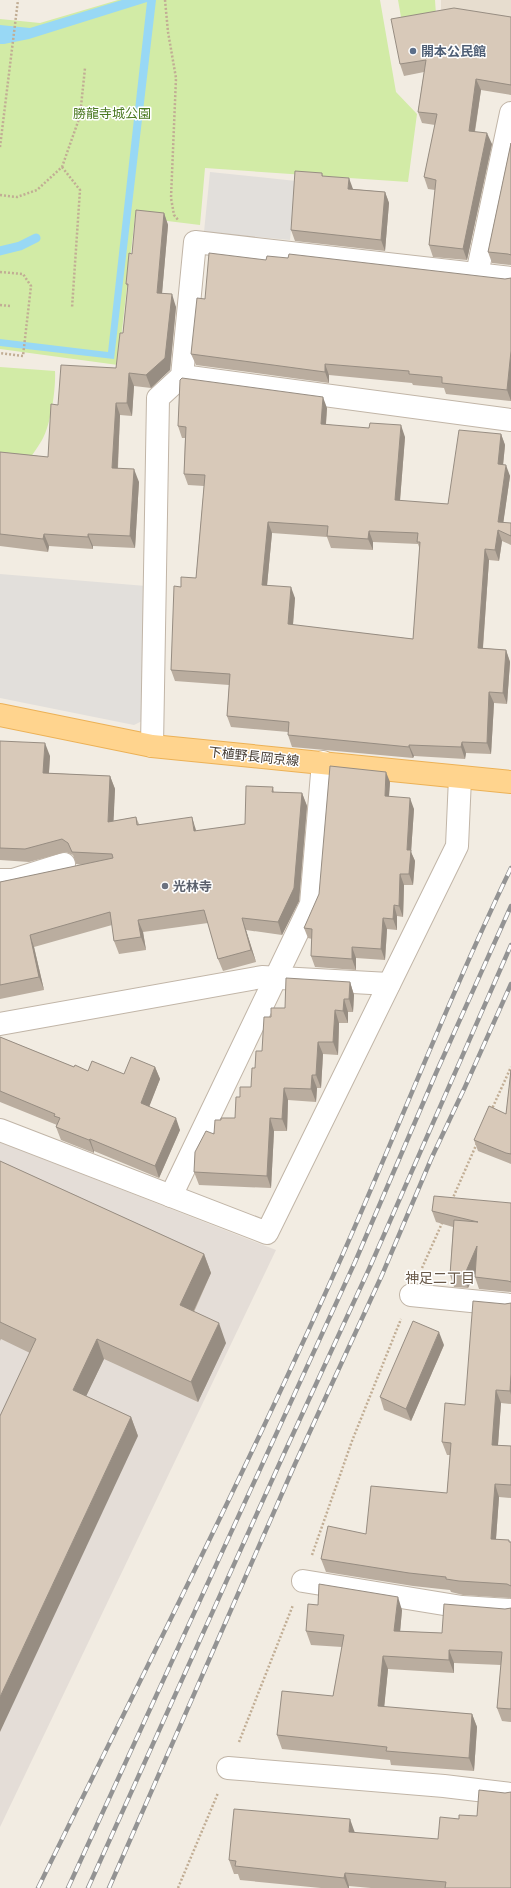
<svg xmlns="http://www.w3.org/2000/svg" width="511" height="1888" font-family="Ubuntu,'Noto Sans JP',sans-serif">
<style>
.residential{fill:#e7ddcf}
.industrial{fill:#e4ddd7}
.green{fill:#d2eba6}
.parking{fill:#e2dfdb}
.water{fill:#98d8f5}
.lines{fill:none;stroke-linecap:round;stroke-linejoin:round}
.stream{stroke:#98d8f5;stroke-width:9}
.minor-casing{stroke:#c1b5a7;stroke-width:24}
.major-casing{stroke:#ecb156;stroke-width:24}
.path{stroke:#c1ad94;stroke-width:2.5;stroke-dasharray:2 2;stroke-linecap:butt}
.minor{stroke:#fff;stroke-width:22}
.major{stroke:#ffd48e;stroke-width:22}
.rail-casing{stroke:#939393;stroke-width:4.5}
.rail{stroke:#fff;stroke-width:3;stroke-dasharray:9;stroke-linecap:butt}
.wall{fill:#baad9f;fill-rule:evenodd}
.shaded-wall{fill:#978d82}
.building{fill:#d8c9b9;stroke:#978d82;fill-rule:evenodd}
.service-dot{fill:#5c6f8a;stroke:#fff;stroke-width:1.5}
.worship-dot{fill:#6b7280;stroke:#fff;stroke-width:1.5}
.labels{text-anchor:middle;stroke-width:3;stroke-linejoin:round;paint-order:stroke}
.service-label{font-size:13px;font-weight:bold;fill:#4e5e75;stroke:#fff;text-anchor:start}
.park-label{font-size:13px;fill:#4b7922;stroke:#fff}
.street-label{font-size:13px;fill:#443b32;stroke:#fff}
.worship-label{font-size:13px;font-weight:bold;fill:#5b616d;stroke:#fff;text-anchor:start}
.neighbourhood-label{font-size:14px;fill:#685848;stroke:#fff}
</style>
<rect width="100%" height="100%" fill="#f2ece2"/>
<path class="residential" d="M 441,0 L 511,0 L 511,20 L 441,10 Z"/>
<path class="industrial" d="M 0,1142 L 276,1250 L 0,1827 Z"/>
<g class="green">
<path d="M 118,0 L 380,0 L 396,92 L 417,114 L 408,182 L 205,168 L 200,225 L 135,217 L 118,365 L 0,349 L 0,19 L 40,23 Z"/>
<path d="M 383,0 L 435,0 L 436,15 L 401,17 L 398,0 Z"/>
<path d="M 0,367 L 55,371 C 56,388 51,425 42,440 C 31,459 15,476 0,492 Z"/>
</g>
<g class="parking">
<path d="M 210,172 L 296,181 L 290,240 L 204,232 Z"/>
<path d="M 0,574 L 146,586 L 142,721 L 134,725 L 0,698 Z"/>
</g>
<path class="water" d="M 122,0 L 156,0 L 114,359 L 0,346 L 0,339 L 108,352 L 147,2 L 29,39 L 4,44 L 0,44 L 0,25 L 30,28 Z"/>
<g class="lines">
<path class="stream" d="M 0,251 L 20,246 L 36,238"/>
<g class="minor-casing">
<g id="minor">
<path d="M 477,274 L 511,113"/>
<path d="M 182,376 L 511,420"/>
<path d="M 152,746 L 158,398 L 182,376 L 195,242 L 511,278"/>
<path d="M 0,880 L 13,880 L 64,864"/>
<path d="M 0,1024 L 262,977 L 389,984"/>
<path d="M 0,1130 L 267,1233 L 457,846 L 460,778"/>
<path d="M 171,1196 L 311,904 L 323,762"/>
<path d="M 411,1295 L 511,1305"/>
<path d="M 303,1581 L 462,1607 L 511,1610"/>
<path d="M 228,1768 L 444,1786 L 511,1794"/>
</g>
</g>
<g class="major-casing">
<path id="major" d="M 0,715 L 152,746 L 511,782"/>
</g>
<g class="path">
<path d="M 165,0 L 168,32 L 176,78 L 171,198 L 174,215 L 179,221"/>
<path d="M 0,147 L 18,0"/>
<path d="M 62,167 L 80,190 L 72,308"/>
<path d="M 0,195 L 17,197 L 37,190 L 62,167 L 80,116 L 85,68"/>
<path d="M 0,272 L 23,274 L 31,286 L 23,356 L 0,353"/>
<path d="M 0,305 L 10,306"/>
<path d="M 491,1111 L 511,1067"/>
<path d="M 452,1200 L 477,1143"/>
<path d="M 422,1268 L 443,1221"/>
<path d="M 312,1555 L 352,1441 L 401,1319"/>
<path d="M 239,1742 L 293,1605"/>
<path d="M 178,1888 L 218,1793"/>
</g>
<use href="#minor" class="minor"/>
<use href="#major" class="major"/>
<g class="rail-casing">
<g id="rail">
<path d="M 38,1888 C 141,1678 247,1470 342,1256 C 399,1127 450,995 511,868"/>
<path d="M 68,1888 L 355,1262 L 436,1073 L 511,906"/>
<path d="M 88,1888 L 282,1458 L 369,1269 L 511,945"/>
<path d="M 109,1888 L 295,1464 L 382,1275 L 432,1157 L 465,1087 L 511,984"/>
</g>
</g>
<use href="#rail" class="rail"/>
</g>
<g class="wall">
<path d="M 511,17 L 511,95 L 481,90 L 475,132 L 492,144 L 467,260 L 433,257 L 429,245 L 435,190 L 428,189 L 424,177 L 435,125 L 422,123 L 418,112 L 424,72 L 404,76 L 400,64 Z"/>
<path d="M 511,143 L 511,265 L 492,263 L 488,252 Z"/>
<path d="M 322,173 L 323,176 L 353,189 L 385,192 L 389,203 L 385,251 L 295,241 L 291,230 Z"/>
<path d="M 164,213 L 168,225 L 162,293 L 176,307 L 170,370 L 151,388 L 134,386 L 132,416 L 120,415 L 118,468 L 139,482 L 135,548 L 93,546 L 93,549 L 49,546 L 48,552 L 0,546 L 0,452 L 48,457 L 58,405 L 116,368 L 123,333 L 128,287 L 126,284 L 132,254 Z"/>
<path d="M 266,260 L 505,279 L 511,278 L 511,401 L 446,394 L 444,388 L 413,385 L 412,383 L 329,375 L 329,383 L 196,365 L 191,354 L 205,299 Z"/>
<path d="M 327,408 L 326,424 L 405,437 L 400,501 L 448,504 L 501,434 L 505,445 L 503,465 L 510,476 L 503,523 L 511,523 L 511,545 L 502,541 L 499,561 L 489,560 L 483,648 L 506,650 L 510,662 L 507,704 L 494,703 L 491,754 L 466,753 L 465,759 L 414,756 L 413,758 L 292,747 L 288,735 L 288,732 L 231,727 L 227,716 L 229,685 L 175,681 L 171,670 L 181,587 L 196,578 L 204,486 L 188,485 L 184,474 L 185,438 L 182,438 L 178,426 ZM 272,533 L 327,537 L 331,548 L 373,550 L 373,542 L 418,544 L 420,550 L 413,639 L 293,625 L 295,598 L 267,585 Z"/>
<path d="M 0,741 L 50,756 L 49,773 L 110,776 L 115,789 L 113,821 L 136,817 L 139,824 L 197,831 L 245,824 L 273,787 L 274,792 L 302,793 L 307,806 L 299,901 L 282,935 L 246,930 L 256,962 L 223,971 L 218,959 L 208,923 L 143,932 L 146,950 L 119,954 L 114,941 L 112,925 L 34,947 L 44,990 L 0,999 L 0,882 L 82,865 L 76,864 L 73,855 L 66,852 L 29,862 L 0,860 Z"/>
<path d="M 390,782 L 389,797 L 414,809 L 411,852 L 415,861 L 413,885 L 404,885 L 403,917 L 397,916 L 397,930 L 387,929 L 385,960 L 356,958 L 356,970 L 315,967 L 311,956 L 312,939 L 308,938 L 304,928 Z"/>
<path d="M 350,982 L 354,995 L 353,1012 L 348,1012 L 348,1023 L 339,1023 L 338,1055 L 323,1054 L 321,1088 L 317,1088 L 316,1102 L 288,1100 L 287,1131 L 274,1131 L 271,1188 L 199,1185 L 194,1172 L 214,1134 L 221,1120 L 235,1118 L 240,1097 L 251,1087 L 255,1068 L 262,1051 L 271,1017 L 285,1008 Z"/>
<path d="M 0,1037 L 74,1067 L 88,1071 L 124,1074 L 155,1067 L 160,1079 L 149,1106 L 180,1130 L 159,1178 L 94,1151 L 94,1153 L 61,1140 L 56,1127 L 57,1125 L 0,1102 Z"/>
<path d="M 511,1070 L 511,1164 L 478,1151 L 474,1140 L 506,1114 Z"/>
<path d="M 0,1161 L 204,1254 L 211,1273 L 194,1312 L 226,1343 L 198,1402 L 104,1359 L 86,1396 L 131,1417 L 138,1436 L 30,1353 L 1,1339 L 0,1341 Z"/>
<path d="M 511,1203 L 511,1292 L 479,1289 L 475,1277 L 475,1272 L 468,1288 L 454,1287 L 450,1275 L 453,1227 L 436,1222 L 432,1211 Z"/>
<path d="M 511,1303 L 511,1404 L 501,1403 L 498,1445 L 511,1446 L 511,1498 L 499,1497 L 496,1539 L 511,1542 L 511,1598 L 463,1595 L 451,1592 L 450,1590 L 413,1586 L 326,1572 L 321,1559 L 366,1534 L 447,1493 L 450,1455 L 447,1455 L 442,1442 L 465,1405 L 505,1304 Z"/>
<path d="M 444,1345 L 411,1421 L 384,1410 L 380,1397 Z"/>
<path d="M 511,1608 L 511,1722 L 502,1721 L 497,1708 L 501,1665 L 454,1663 L 454,1673 L 388,1669 L 384,1707 L 472,1714 L 477,1727 L 474,1771 L 391,1765 L 390,1760 L 282,1749 L 277,1735 L 333,1696 L 342,1647 L 311,1645 L 306,1631 L 402,1610 L 400,1631 L 442,1633 L 505,1609 Z"/>
<path d="M 354,1832 L 511,1888 L 371,1888 L 349,1886 L 349,1888 L 321,1888 L 240,1880 L 238,1874 L 234,1874 L 229,1860 Z"/>
</g>
<g class="shaded-wall">
<path d="M 476,79 L 481,90 L 473,142 L 469,131 Z"/>
<path d="M 487,133 L 492,144 L 467,260 L 463,249 Z"/>
<path d="M 349,178 L 353,189 L 352,200 L 348,189 Z"/>
<path d="M 385,192 L 389,203 L 385,251 L 381,240 Z"/>
<path d="M 164,213 L 168,225 L 161,305 L 157,293 Z"/>
<path d="M 172,294 L 176,307 L 170,370 L 151,388 L 146,375 Z"/>
<path d="M 511,351 L 511,401 L 507,390 Z"/>
<path d="M 325,364 L 329,375 L 329,383 L 325,372 Z"/>
<path d="M 129,373 L 134,386 L 132,416 L 127,403 Z"/>
<path d="M 323,397 L 327,408 L 325,435 L 321,424 Z"/>
<path d="M 116,403 L 120,415 L 117,480 L 112,468 Z"/>
<path d="M 401,425 L 405,437 L 399,512 L 395,500 Z"/>
<path d="M 501,434 L 505,445 L 502,475 L 498,464 Z"/>
<path d="M 506,465 L 510,476 L 502,532 L 498,522 Z"/>
<path d="M 134,469 L 139,482 L 135,548 L 130,536 Z"/>
<path d="M 268,522 L 272,533 L 266,596 L 262,585 Z"/>
<path d="M 498,530 L 502,541 L 499,561 L 495,550 Z"/>
<path d="M 369,531 L 373,542 L 373,550 L 368,539 Z"/>
<path d="M 44,534 L 49,546 L 48,552 L 43,539 Z"/>
<path d="M 88,534 L 93,546 L 93,549 L 88,537 Z"/>
<path d="M 485,549 L 489,560 L 482,659 L 478,648 Z"/>
<path d="M 291,587 L 295,598 L 292,636 L 288,624 Z"/>
<path d="M 506,650 L 510,662 L 507,704 L 503,693 Z"/>
<path d="M 489,692 L 494,703 L 491,754 L 487,743 Z"/>
<path d="M 462,742 L 466,753 L 465,759 L 461,747 Z"/>
<path d="M 45,743 L 50,756 L 48,785 L 43,773 Z"/>
<path d="M 409,745 L 414,756 L 413,758 L 409,747 Z"/>
<path d="M 386,772 L 390,782 L 388,807 L 385,796 Z"/>
<path d="M 110,776 L 115,789 L 113,834 L 108,822 Z"/>
<path d="M 302,793 L 307,806 L 299,901 L 282,935 L 278,922 Z"/>
<path d="M 410,798 L 414,809 L 411,852 L 415,861 L 413,885 L 409,874 L 407,850 Z"/>
<path d="M 192,817 L 196,830 L 198,844 L 194,831 Z"/>
<path d="M 400,874 L 404,885 L 403,917 L 399,906 Z"/>
<path d="M 394,905 L 397,916 L 397,930 L 393,919 Z"/>
<path d="M 242,918 L 246,930 L 256,962 L 251,950 Z"/>
<path d="M 383,918 L 387,929 L 385,960 L 381,949 Z"/>
<path d="M 138,920 L 143,932 L 146,950 L 141,937 Z"/>
<path d="M 30,935 L 34,947 L 44,990 L 39,977 Z"/>
<path d="M 352,947 L 356,958 L 356,970 L 352,959 Z"/>
<path d="M 350,982 L 354,995 L 353,1012 L 349,999 Z"/>
<path d="M 344,999 L 348,1012 L 348,1023 L 343,1011 Z"/>
<path d="M 335,1010 L 339,1023 L 338,1055 L 333,1042 Z"/>
<path d="M 318,1042 L 323,1054 L 321,1088 L 316,1075 Z"/>
<path d="M 155,1067 L 160,1079 L 146,1115 L 141,1103 Z"/>
<path d="M 312,1075 L 317,1088 L 316,1102 L 311,1089 Z"/>
<path d="M 284,1088 L 288,1100 L 287,1131 L 282,1119 Z"/>
<path d="M 176,1118 L 180,1130 L 159,1178 L 155,1166 Z"/>
<path d="M 270,1118 L 274,1131 L 271,1188 L 267,1176 Z"/>
<path d="M 90,1139 L 94,1151 L 94,1153 L 89,1140 Z"/>
<path d="M 477,1246 L 482,1258 L 468,1288 L 464,1276 Z"/>
<path d="M 204,1254 L 211,1273 L 187,1325 L 180,1305 Z"/>
<path d="M 219,1323 L 226,1343 L 198,1402 L 191,1382 Z"/>
<path d="M 439,1332 L 444,1345 L 411,1421 L 406,1409 Z"/>
<path d="M 97,1339 L 104,1359 L 80,1409 L 73,1390 Z"/>
<path d="M 511,1374 L 511,1395 L 510,1391 Z"/>
<path d="M 496,1390 L 501,1403 L 497,1458 L 492,1445 Z"/>
<path d="M 131,1417 L 138,1436 L 0,1732 L 0,1697 Z"/>
<path d="M 495,1484 L 499,1497 L 495,1552 L 491,1539 Z"/>
<path d="M 398,1597 L 402,1610 L 399,1644 L 394,1631 Z"/>
<path d="M 449,1650 L 454,1663 L 454,1673 L 449,1660 Z"/>
<path d="M 383,1656 L 388,1669 L 383,1719 L 378,1706 Z"/>
<path d="M 472,1714 L 477,1727 L 474,1771 L 469,1758 Z"/>
<path d="M 350,1819 L 355,1833 L 349,1832 Z"/>
<path d="M 345,1873 L 349,1886 L 349,1888 L 348,1888 L 344,1878 Z"/>
</g>
<g class="building">
<path d="M 454,8 L 511,17 L 511,85 L 476,79 L 469,131 L 487,133 L 463,249 L 429,245 L 436,180 L 424,177 L 437,114 L 418,112 L 426,60 L 400,64 L 391,19 Z"/>
<path d="M 511,143 L 511,255 L 508,254 L 488,252 Z"/>
<path d="M 295,171 L 322,173 L 322,176 L 349,178 L 348,189 L 385,192 L 381,240 L 291,230 Z"/>
<path d="M 136,210 L 164,213 L 157,293 L 172,294 L 165,358 L 146,375 L 129,373 L 127,403 L 116,403 L 112,468 L 134,469 L 130,536 L 88,534 L 88,537 L 44,534 L 43,539 L 0,534 L 0,452 L 48,457 L 51,404 L 58,405 L 61,365 L 116,368 L 120,333 L 123,333 L 128,284 L 126,284 L 129,253 L 132,254 Z"/>
<path d="M 209,253 L 266,260 L 267,256 L 288,258 L 289,254 L 505,279 L 511,278 L 511,351 L 507,390 L 442,383 L 442,377 L 409,374 L 409,371 L 325,364 L 325,372 L 191,354 L 197,298 L 205,299 Z"/>
<path d="M 182,378 L 323,397 L 321,424 L 369,428 L 370,423 L 401,425 L 395,500 L 448,504 L 459,430 L 501,434 L 498,464 L 506,465 L 498,522 L 511,523 L 511,536 L 498,530 L 495,550 L 485,549 L 478,648 L 506,650 L 503,693 L 489,692 L 487,743 L 462,742 L 461,747 L 409,745 L 409,747 L 288,735 L 289,722 L 227,716 L 230,674 L 171,670 L 174,586 L 181,587 L 181,577 L 196,578 L 205,475 L 184,474 L 186,427 L 178,426 L 180,380 ZM 268,522 L 328,526 L 327,536 L 368,539 L 369,531 L 418,533 L 417,542 L 420,542 L 413,639 L 288,624 L 291,587 L 262,585 Z"/>
<path d="M 0,741 L 45,743 L 43,773 L 110,776 L 108,822 L 136,817 L 137,825 L 192,817 L 194,831 L 245,824 L 246,786 L 273,787 L 272,792 L 302,793 L 294,888 L 278,922 L 242,918 L 251,950 L 218,959 L 204,910 L 138,920 L 141,937 L 114,941 L 110,912 L 30,935 L 39,977 L 0,985 L 0,882 L 113,858 L 112,854 L 72,852 L 68,843 L 62,839 L 25,849 L 0,848 Z"/>
<path d="M 330,766 L 386,772 L 385,796 L 410,798 L 407,850 L 411,850 L 409,874 L 400,874 L 399,906 L 394,905 L 393,919 L 383,918 L 381,949 L 352,947 L 352,959 L 311,956 L 312,929 L 304,928 L 319,894 Z"/>
<path d="M 286,978 L 350,982 L 349,999 L 344,999 L 343,1011 L 335,1010 L 333,1042 L 318,1042 L 316,1075 L 312,1075 L 311,1089 L 284,1088 L 282,1119 L 270,1118 L 267,1176 L 194,1172 L 195,1152 L 206,1131 L 214,1134 L 215,1120 L 221,1120 L 221,1118 L 235,1118 L 236,1097 L 240,1097 L 240,1087 L 251,1087 L 252,1068 L 255,1068 L 256,1051 L 262,1051 L 264,1017 L 271,1017 L 271,1008 L 285,1008 Z"/>
<path d="M 0,1037 L 74,1067 L 75,1065 L 88,1071 L 92,1061 L 124,1074 L 131,1057 L 155,1067 L 141,1103 L 176,1118 L 155,1166 L 90,1139 L 89,1140 L 56,1127 L 60,1118 L 54,1116 L 55,1114 L 0,1091 Z"/>
<path d="M 511,1070 L 511,1154 L 506,1153 L 474,1140 L 489,1106 L 506,1114 Z"/>
<path d="M 0,1161 L 204,1254 L 180,1305 L 219,1323 L 191,1382 L 97,1339 L 73,1390 L 131,1417 L 0,1697 L 0,1416 L 36,1339 L 0,1322 Z"/>
<path d="M 434,1196 L 511,1203 L 511,1282 L 508,1281 L 475,1277 L 477,1246 L 464,1276 L 450,1275 L 454,1220 L 478,1222 L 432,1211 Z"/>
<path d="M 473,1301 L 505,1304 L 511,1303 L 511,1374 L 510,1391 L 496,1390 L 492,1445 L 511,1446 L 511,1485 L 495,1484 L 491,1539 L 509,1540 L 509,1542 L 511,1542 L 511,1586 L 507,1584 L 459,1581 L 446,1579 L 446,1577 L 409,1573 L 321,1559 L 328,1526 L 366,1534 L 371,1486 L 447,1493 L 451,1443 L 442,1442 L 445,1403 L 465,1405 Z"/>
<path d="M 413,1321 L 439,1332 L 406,1409 L 380,1397 Z"/>
<path d="M 319,1584 L 398,1597 L 394,1631 L 442,1633 L 444,1604 L 505,1609 L 511,1608 L 511,1709 L 497,1708 L 502,1652 L 449,1650 L 449,1660 L 383,1656 L 378,1706 L 472,1714 L 469,1758 L 386,1751 L 387,1747 L 277,1735 L 282,1691 L 333,1696 L 344,1635 L 306,1631 L 308,1604 L 318,1605 Z"/>
<path d="M 479,1790 L 505,1793 L 511,1792 L 511,1888 L 445,1888 L 446,1882 L 345,1873 L 344,1878 L 235,1866 L 236,1861 L 229,1860 L 234,1809 L 350,1819 L 349,1832 L 438,1839 L 440,1817 L 459,1819 L 459,1815 L 477,1816 Z"/>
</g>
<circle class="service-dot" cx="413" cy="51" r="4"/>
<circle class="worship-dot" cx="165" cy="886" r="4"/>
<g class="labels">
<g class="service-label">
<text x="421" y="56">開本公民館</text>
</g>
<g class="park-label">
<text x="112" y="118">勝龍寺城公園</text>
</g>
<g class="street-label">
<text transform="translate(254 756) rotate(6)" y="5">下植野長岡京線</text>
</g>
<g class="worship-label">
<text x="173" y="891">光林寺</text>
</g>
<g class="neighbourhood-label">
<text x="440" y="1283">神足二丁目</text>
</g>
</g>
</svg>
